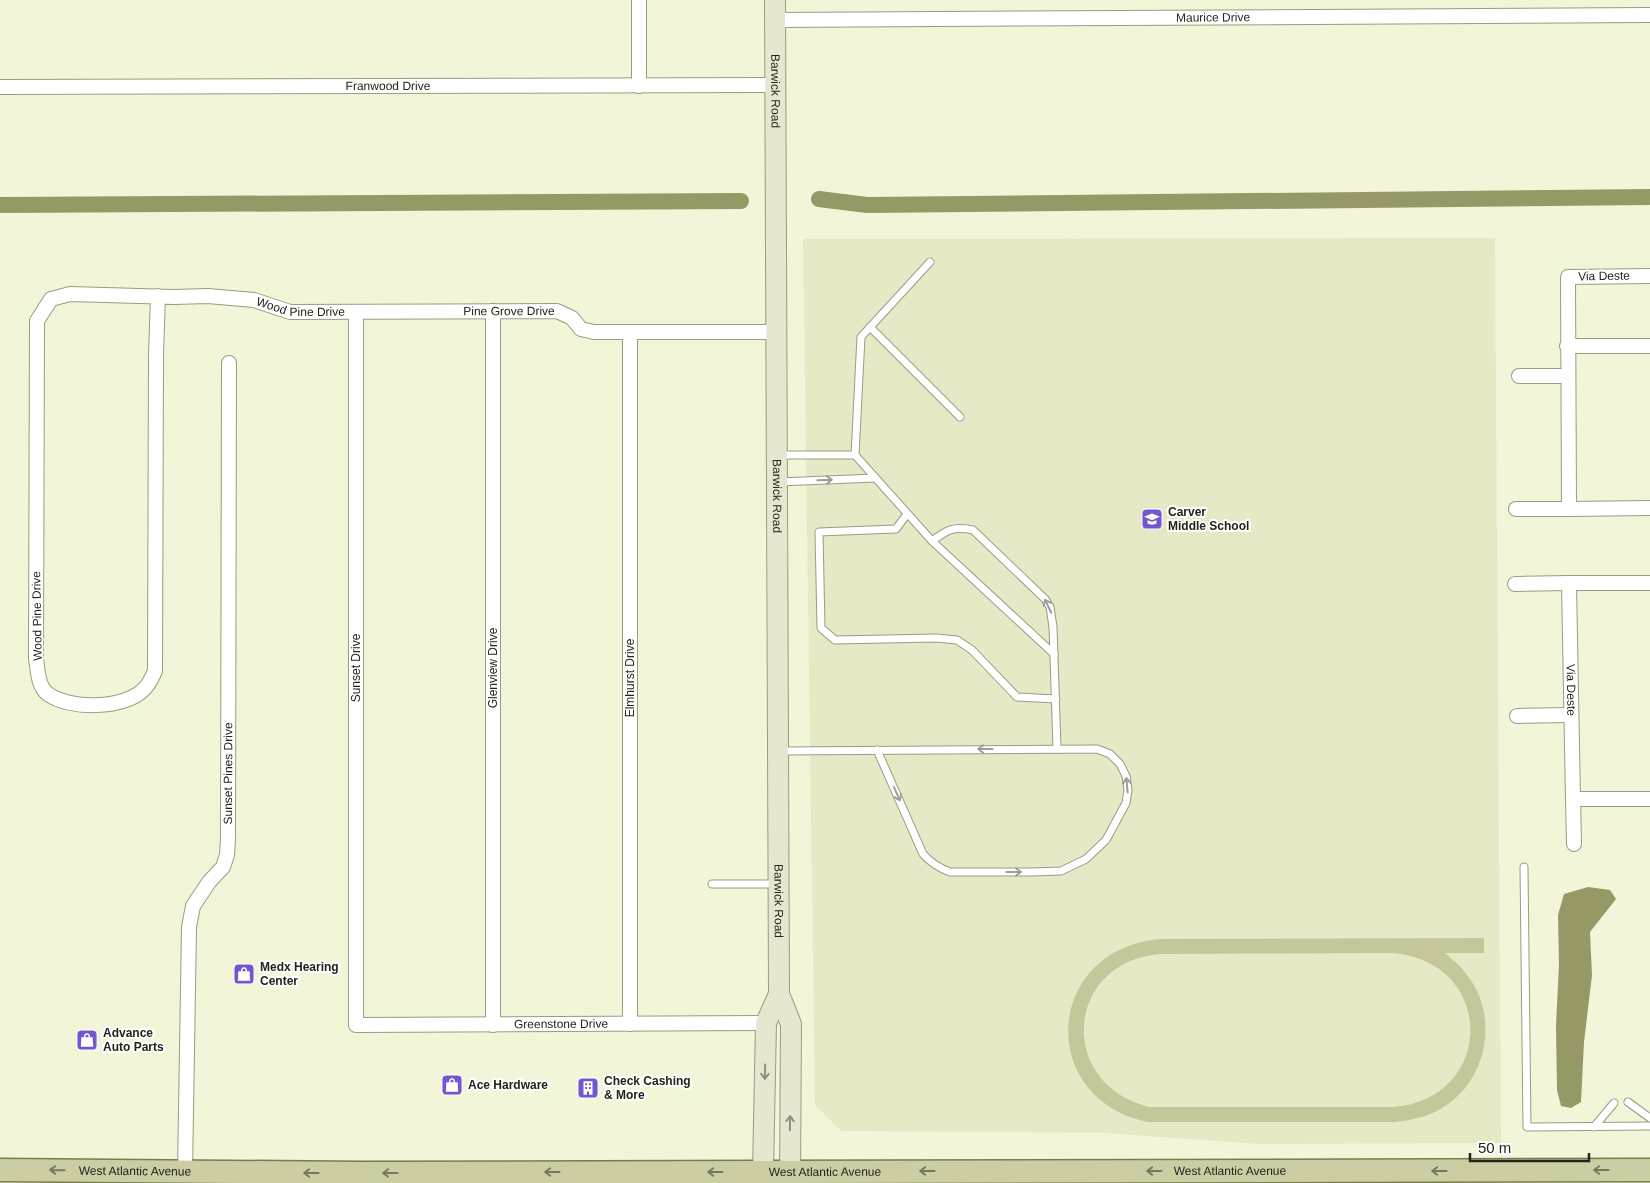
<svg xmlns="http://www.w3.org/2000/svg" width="1650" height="1183" font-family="Helvetica,sans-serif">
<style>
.built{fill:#e7e9c6}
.green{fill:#c5c79b;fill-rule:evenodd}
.water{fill:#969865}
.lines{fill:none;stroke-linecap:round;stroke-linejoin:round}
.canal{stroke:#969865;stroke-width:16}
.lane-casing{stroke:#9a9b82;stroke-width:9}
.street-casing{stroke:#9a9b82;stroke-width:16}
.secondary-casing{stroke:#9a9b82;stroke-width:22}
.primary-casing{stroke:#7b7c4b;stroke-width:25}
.lane{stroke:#fff;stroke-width:7}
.street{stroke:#fff;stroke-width:14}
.secondary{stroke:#e6e6d1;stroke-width:20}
.primary{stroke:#cccda3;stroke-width:22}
.oneway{stroke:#9c9c98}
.oneway2{stroke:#8e8f7f}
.oneway3{stroke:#78785e}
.labels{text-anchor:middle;stroke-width:4;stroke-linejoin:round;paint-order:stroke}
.street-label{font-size:12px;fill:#23241a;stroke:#fff}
.poi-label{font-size:12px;font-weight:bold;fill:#23241a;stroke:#fff;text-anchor:start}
</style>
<rect width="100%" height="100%" fill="#f3f5d9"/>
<path class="built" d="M 1495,238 L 1501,1143 L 1258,1144 L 1104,1133 L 841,1131 L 815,1105 L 803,239 Z"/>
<path class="green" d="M 1484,938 L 1484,953 L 1445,953 C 1453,960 1461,966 1467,975 C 1498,1014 1489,1075 1448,1104 C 1432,1116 1414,1120 1394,1122 L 1147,1122 C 1035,1097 1045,949 1160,939 ZM 1393,953 C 1496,962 1496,1098 1394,1107 L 1149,1107 C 1056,1084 1065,962 1160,954 Z"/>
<path class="water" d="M 1588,887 L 1610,890 L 1616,899 L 1590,932 L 1592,975 L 1584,1042 L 1581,1102 L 1571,1108 L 1561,1106 L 1557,1090 L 1556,1026 L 1559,964 L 1558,915 L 1564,894 Z"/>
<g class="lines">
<g class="canal">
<path d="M 819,199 L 867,205 L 1650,197"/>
<path d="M 0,205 L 741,201"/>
</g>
<g class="lane-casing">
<g id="lane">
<path d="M 930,262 L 861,337 L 855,455 L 932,541 L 1054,654"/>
<path d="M 870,327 L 960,417"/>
<path d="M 778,455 L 855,455"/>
<path d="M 779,482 L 875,478"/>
<path d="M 907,514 L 896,529 L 819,532 L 821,628 L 835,640 L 936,638 L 957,640 L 972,650 L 1017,697 L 1056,699"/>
<path d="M 932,541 C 947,530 953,526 973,530 L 1045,599 L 1050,607 L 1053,627 L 1057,749"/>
<path d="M 779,751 L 1097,749 L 1110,754 L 1120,764 L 1126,776 L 1128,790 L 1126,803 L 1106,840 L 1086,859 L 1061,871 L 1032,872 L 950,872 C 939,868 931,863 923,854 L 877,750"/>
<path d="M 1524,867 L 1527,1127 L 1650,1126"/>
<path d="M 712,884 L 776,884"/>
<path d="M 1628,1102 L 1650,1118"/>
<path d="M 1594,1127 L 1614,1103"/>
</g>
</g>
<g class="street-casing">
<g id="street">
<path d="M 639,0 L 639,86"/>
<path id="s1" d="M 775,20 L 1650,15"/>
<path id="s2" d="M 0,87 L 775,85"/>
<path d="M 1650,276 L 1568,277 L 1569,509 L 1650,508"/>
<path id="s3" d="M 158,296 L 156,354 L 155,671 C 152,678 149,685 143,690 C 124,709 70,710 48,694 C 38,687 38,671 36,659 L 37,321 L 51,299 L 70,294 L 174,297 L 208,296 L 254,300 L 290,312 L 557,311 L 572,318 L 581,329 L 594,332 L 775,332"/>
<path d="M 493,311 L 493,1025"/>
<path id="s4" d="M 356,312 L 356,1025 L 766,1023"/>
<path d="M 630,332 L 630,1024"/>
<path d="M 1567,346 L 1650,346"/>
<path d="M 1519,376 L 1568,376"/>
<path d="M 1516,509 L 1569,509"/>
<path id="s5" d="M 1650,583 L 1569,583 L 1573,799 L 1650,799"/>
<path d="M 1515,584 L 1569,583"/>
<path d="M 1517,716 L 1571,715"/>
<path d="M 1573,799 L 1574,844"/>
<path id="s6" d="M 185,1172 L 189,927 L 193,906 L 209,882 L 223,867 L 227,855 L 228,839 L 229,363"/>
</g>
</g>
<g class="secondary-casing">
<g id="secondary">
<path id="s7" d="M 775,0 L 779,994 L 791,1024 L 790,1183"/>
<path d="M 761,1183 L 763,1172 L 766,1023 L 779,994"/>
</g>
</g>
<g class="primary-casing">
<g id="primary">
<path id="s8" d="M 0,1170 L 360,1173 L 1650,1170"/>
</g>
</g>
<use href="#lane" class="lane"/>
<use href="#street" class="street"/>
<use href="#secondary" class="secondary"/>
<use href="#primary" class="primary"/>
</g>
<defs><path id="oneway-shaft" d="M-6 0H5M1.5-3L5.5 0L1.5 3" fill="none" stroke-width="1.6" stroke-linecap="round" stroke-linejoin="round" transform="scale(1.25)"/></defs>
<g class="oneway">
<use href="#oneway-shaft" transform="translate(825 480) rotate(-2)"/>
<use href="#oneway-shaft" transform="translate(1048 606) rotate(-116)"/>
<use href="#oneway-shaft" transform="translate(985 749) rotate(180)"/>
<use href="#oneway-shaft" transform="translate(1127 785) rotate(-95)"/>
<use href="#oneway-shaft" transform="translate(897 794) rotate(66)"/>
<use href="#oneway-shaft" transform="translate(1014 872)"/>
</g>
<g class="oneway2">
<use href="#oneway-shaft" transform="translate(765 1072) rotate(91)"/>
<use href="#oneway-shaft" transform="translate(790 1123) rotate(-89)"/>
</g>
<g class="oneway3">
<use href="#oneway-shaft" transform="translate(57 1170) rotate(-179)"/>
<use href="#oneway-shaft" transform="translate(1601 1170) rotate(180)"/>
<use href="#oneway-shaft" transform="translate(927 1171) rotate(180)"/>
<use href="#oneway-shaft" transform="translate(1154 1171) rotate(180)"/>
<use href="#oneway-shaft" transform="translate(1439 1171) rotate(180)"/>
<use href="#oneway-shaft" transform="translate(552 1172) rotate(180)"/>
<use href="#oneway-shaft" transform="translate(715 1172) rotate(180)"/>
<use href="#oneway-shaft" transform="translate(311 1173) rotate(-180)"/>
<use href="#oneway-shaft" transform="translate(390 1173) rotate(180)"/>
</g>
<defs>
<g id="school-square" transform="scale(1.125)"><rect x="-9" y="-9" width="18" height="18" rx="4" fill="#7356d0" stroke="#fff"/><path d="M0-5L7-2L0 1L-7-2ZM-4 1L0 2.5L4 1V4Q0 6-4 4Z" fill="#fff"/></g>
<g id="shop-square" transform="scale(1.125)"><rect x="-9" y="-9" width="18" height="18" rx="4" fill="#7356d0" stroke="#fff"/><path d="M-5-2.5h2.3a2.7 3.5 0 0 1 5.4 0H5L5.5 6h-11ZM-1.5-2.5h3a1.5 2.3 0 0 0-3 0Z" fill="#fff"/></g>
<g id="building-square" transform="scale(1.125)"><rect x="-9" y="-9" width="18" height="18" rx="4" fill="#7356d0" stroke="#fff"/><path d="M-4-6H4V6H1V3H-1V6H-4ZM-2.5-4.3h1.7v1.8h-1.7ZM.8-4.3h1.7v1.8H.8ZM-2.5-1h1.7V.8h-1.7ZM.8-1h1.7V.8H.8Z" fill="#fff"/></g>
</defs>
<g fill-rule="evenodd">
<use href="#school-square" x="1152" y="519"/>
<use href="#shop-square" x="244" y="974"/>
<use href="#shop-square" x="87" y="1040"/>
<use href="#shop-square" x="452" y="1085"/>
<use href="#building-square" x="588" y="1088"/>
</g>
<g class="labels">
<g class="street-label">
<text dy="4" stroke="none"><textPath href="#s1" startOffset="438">Maurice Drive</textPath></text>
<text dy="4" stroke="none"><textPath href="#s2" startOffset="388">Franwood Drive</textPath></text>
<text dy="4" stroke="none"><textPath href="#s7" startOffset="91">Barwick Road</textPath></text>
<text transform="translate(1604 276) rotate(-1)" y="4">Via Deste</text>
<text dy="4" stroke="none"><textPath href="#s3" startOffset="1152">Wood Pine Drive</textPath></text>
<text dy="4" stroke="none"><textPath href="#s3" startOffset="1361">Pine Grove Drive</textPath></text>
<text dy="4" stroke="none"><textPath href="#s7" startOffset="496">Barwick Road</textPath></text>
<text transform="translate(37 616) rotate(-91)" y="4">Wood Pine Drive</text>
<text transform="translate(356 668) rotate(-90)" y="4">Sunset Drive</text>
<text transform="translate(493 668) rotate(-90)" y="4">Glenview Drive</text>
<text transform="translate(630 678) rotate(-90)" y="4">Elmhurst Drive</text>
<text dy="4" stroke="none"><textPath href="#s5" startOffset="188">Via Deste</textPath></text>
<text dy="4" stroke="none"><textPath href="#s6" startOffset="410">Sunset Pines Drive</textPath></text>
<text dy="4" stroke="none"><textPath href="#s7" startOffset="901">Barwick Road</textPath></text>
<text dy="4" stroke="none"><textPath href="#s4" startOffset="918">Greenstone Drive</textPath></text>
<text dy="4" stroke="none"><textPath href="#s8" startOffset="135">West Atlantic Avenue</textPath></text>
<text dy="4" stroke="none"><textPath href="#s8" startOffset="825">West Atlantic Avenue</textPath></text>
<text dy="4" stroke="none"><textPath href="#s8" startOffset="1230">West Atlantic Avenue</textPath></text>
</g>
<g class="poi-label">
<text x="1168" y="516">Carver<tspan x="1168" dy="14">Middle School</tspan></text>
<text x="260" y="971">Medx Hearing<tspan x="260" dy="14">Center</tspan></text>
<text x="103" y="1037">Advance<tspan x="103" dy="14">Auto Parts</tspan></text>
<text x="604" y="1085">Check Cashing<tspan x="604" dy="14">&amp; More</tspan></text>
<text x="468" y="1089">Ace Hardware</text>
</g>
</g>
<path d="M1470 1153v8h119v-8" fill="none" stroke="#23241a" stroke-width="2.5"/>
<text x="1478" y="1153" font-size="15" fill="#23241a" stroke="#ffffff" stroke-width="4" paint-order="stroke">50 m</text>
</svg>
